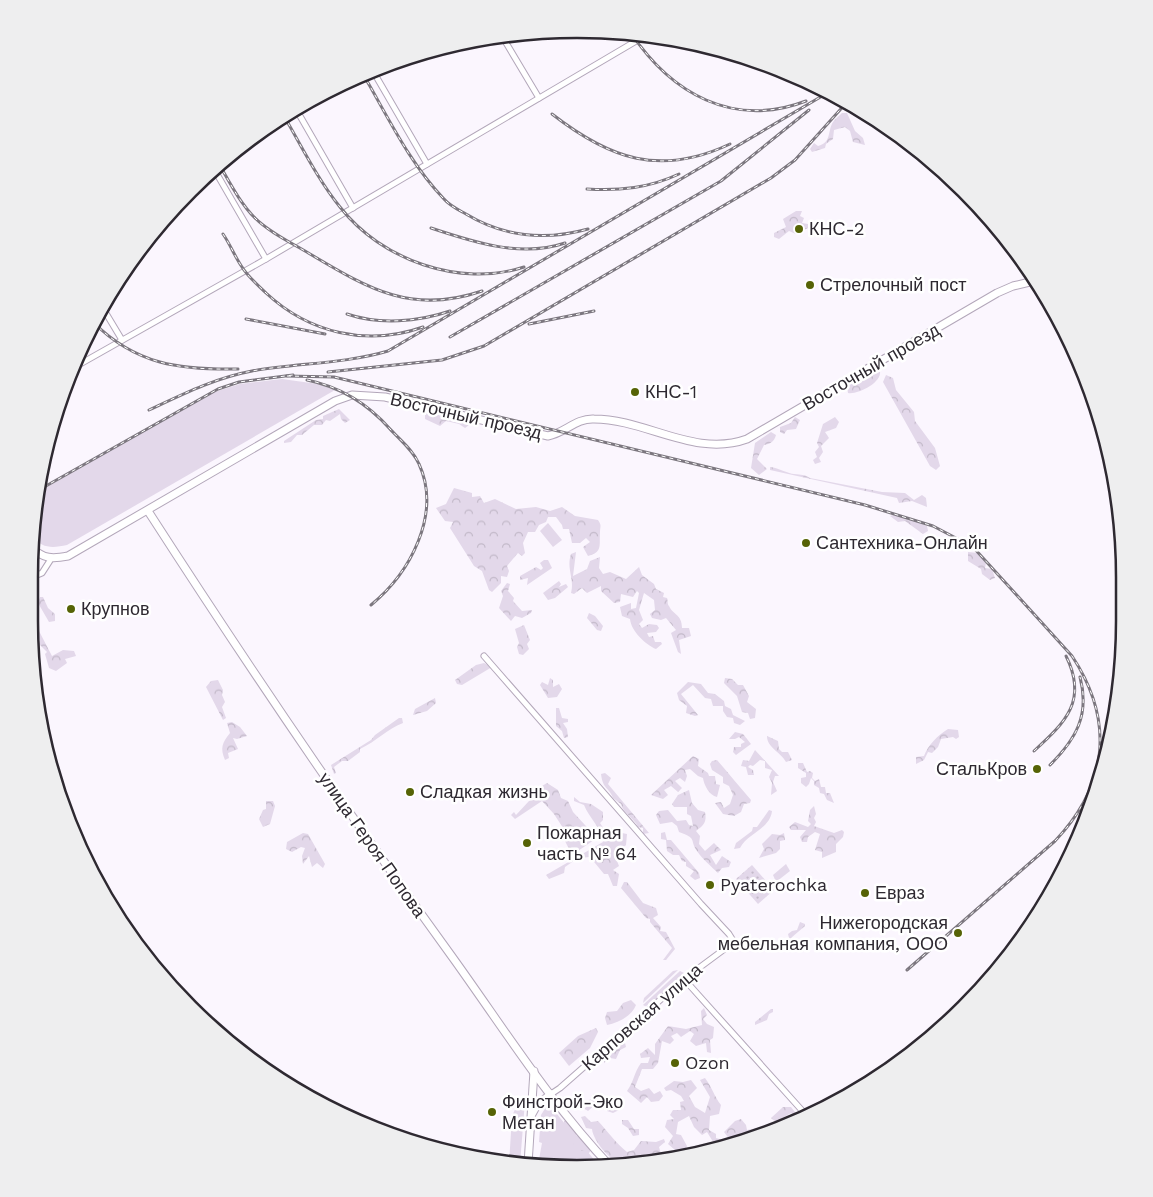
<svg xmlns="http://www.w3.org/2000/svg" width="1153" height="1197" font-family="'Work Sans',sans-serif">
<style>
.grass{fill:#e3d8ea}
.forest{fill:url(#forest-crowns)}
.park{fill:url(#park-dots)}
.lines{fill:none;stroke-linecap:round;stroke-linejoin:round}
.minor-casing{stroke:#b3a7ba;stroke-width:7}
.tertiary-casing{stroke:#b3a7ba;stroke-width:9}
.minor{stroke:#fff;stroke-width:5}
.tertiary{stroke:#fff;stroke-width:7}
.rail-casing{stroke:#7c777f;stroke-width:3}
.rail{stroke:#fff;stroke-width:1;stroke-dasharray:4;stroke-linecap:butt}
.poi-dot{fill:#566306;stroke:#fff;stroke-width:2}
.labels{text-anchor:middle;stroke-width:5;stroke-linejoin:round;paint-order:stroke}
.poi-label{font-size:18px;fill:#2e2931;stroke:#fff;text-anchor:start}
.street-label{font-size:18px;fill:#2e2931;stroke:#fff}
.rim{fill:none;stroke:#2e2931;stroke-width:2.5}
</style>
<defs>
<pattern id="forest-crowns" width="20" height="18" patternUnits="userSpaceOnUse" patternTransform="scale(1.25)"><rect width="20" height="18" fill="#e3d8ea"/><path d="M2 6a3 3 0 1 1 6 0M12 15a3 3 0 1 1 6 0" fill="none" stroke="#c3b9c9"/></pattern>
<pattern id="park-dots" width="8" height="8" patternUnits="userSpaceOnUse" patternTransform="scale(1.25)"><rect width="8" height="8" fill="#e3d8ea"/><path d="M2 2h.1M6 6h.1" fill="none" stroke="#c3b9c9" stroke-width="1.8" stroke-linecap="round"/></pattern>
</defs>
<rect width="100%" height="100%" fill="#fbf6fe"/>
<g class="grass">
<path d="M 282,379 L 318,384 L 335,390 L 67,545 C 53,548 42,549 32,536 L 36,493 L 211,393 L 240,384 Z"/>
<path d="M 548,523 L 562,540 L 553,547 L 540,531 Z"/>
<path d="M 786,864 L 790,871 L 776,882 L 773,875 Z"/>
<path d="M 678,970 L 643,1003 L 644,998 L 673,971 Z"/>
<path d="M 680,971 L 684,973 L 683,977 L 651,1005 L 645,1006 L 643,1005 Z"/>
<path d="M 525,1101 L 520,1164 L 509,1164 L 512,1116 L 517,1105 Z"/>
<path d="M 546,1107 L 552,1108 L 600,1167 L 538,1165 L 542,1143 L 539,1142 L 541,1115 Z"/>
</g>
<g class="forest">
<path d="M 842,113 L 847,113 L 855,131 L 863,138 L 865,145 L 853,142 L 850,131 L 845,127 L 834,130 L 833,139 L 826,144 L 825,148 L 812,152 L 810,149 L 814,143 L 818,146 C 832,142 827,132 833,122 C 835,119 839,116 842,113 Z"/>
<path d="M 796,211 L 802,211 L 800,216 L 804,218 L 802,223 L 808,224 L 808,228 L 796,234 L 789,231 L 779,239 L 774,237 L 774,233 L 786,227 L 783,219 Z"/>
<path d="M 874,370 L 880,371 C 882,383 857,395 848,393 L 847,387 L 854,381 L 872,374 Z"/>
<path d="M 886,375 L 893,378 L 896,390 L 914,412 L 915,421 L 935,448 L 940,466 L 936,470 L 930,466 L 883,382 Z"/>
<path d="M 339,409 L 350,420 L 345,423 L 341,419 L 340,414 L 330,421 L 326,420 L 322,425 L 314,425 L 302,435 L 297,435 L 291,442 L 284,443 L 284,441 L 316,420 L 323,419 L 323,416 Z"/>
<path d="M 425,412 L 439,412 L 472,423 L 465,428 L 459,424 L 446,421 L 440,426 L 425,419 Z"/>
<path d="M 795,417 L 800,420 L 796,429 L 787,430 L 784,434 L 780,432 L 780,427 L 791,423 Z"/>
<path d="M 835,417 L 839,422 L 836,428 L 825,432 L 829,438 L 821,446 L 823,452 L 819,458 L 821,462 L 815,464 L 813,460 L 817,457 L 815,452 L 819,447 L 817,443 L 823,424 Z"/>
<path d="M 771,432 L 776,435 C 774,442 770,444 764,445 L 757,459 L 767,469 L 759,475 L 751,468 L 755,443 Z"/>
<path d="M 770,467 C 779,468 789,474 794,474 C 802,475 803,474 810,478 L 882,492 L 905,493 L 914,500 L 922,495 L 926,498 L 927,507 L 912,501 L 899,503 L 897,498 L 770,470 Z"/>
<path d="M 454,488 L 472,493 L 472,497 L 480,496 L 484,503 L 495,499 L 516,509 L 536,507 L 550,511 L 562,507 L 575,516 L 598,520 C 602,526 600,526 600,532 C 599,545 603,552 588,556 L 583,547 L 590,542 L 586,538 L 580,543 L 572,543 L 569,529 L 563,529 L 562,525 L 556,517 L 548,517 L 546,522 L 539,525 L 535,532 L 528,532 L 523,543 L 525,553 L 522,556 L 518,553 L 507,566 L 509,571 L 507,577 L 501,576 L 501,583 L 492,592 L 489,590 L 482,571 L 474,566 L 450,528 L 453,522 L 445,521 L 436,508 L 446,504 Z"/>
<path d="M 896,514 L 927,526 L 928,531 L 923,534 L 905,521 L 898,522 L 890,516 Z"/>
<path d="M 576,552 L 573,576 L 587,569 L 590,561 L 600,557 L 599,568 L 603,574 L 610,572 L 626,579 L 639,567 L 642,575 L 654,584 L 656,589 L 664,593 L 663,597 L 667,598 C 668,600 667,604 669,606 C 673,615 682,614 682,628 L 689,628 L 691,636 L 679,640 L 681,654 L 678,652 L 671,633 L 676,630 L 666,618 L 661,620 L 652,618 L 650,614 L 655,610 L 654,600 L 644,593 L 639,610 L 643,620 L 639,624 L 642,628 L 649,624 L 657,625 L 659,628 L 656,632 L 647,633 L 649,637 L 653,636 L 655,642 L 661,642 L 662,644 L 656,649 C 646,645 631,631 630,619 L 622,616 L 620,607 L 631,603 L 631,609 L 636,608 L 639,593 L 637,591 L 633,597 L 621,594 L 620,602 L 614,603 L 601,591 L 601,586 L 587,593 L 582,588 L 574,594 L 571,593 C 575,580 566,568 571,554 Z"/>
<path d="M 968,552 L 978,553 L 986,563 L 985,568 L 992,569 L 995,578 L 990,580 L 982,574 L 981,569 L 968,561 Z"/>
<path d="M 544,560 L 548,560 L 552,568 L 527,585 L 528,578 L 520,580 L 520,576 L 536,567 L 541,570 L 543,568 L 540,563 Z"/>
<path d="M 559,581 L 561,584 L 559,587 L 566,584 L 568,587 L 555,598 L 548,600 L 543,593 Z"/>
<path d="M 507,583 L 510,584 L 508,591 L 514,598 L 513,601 L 522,611 L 532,610 L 531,613 L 522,618 L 515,616 L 511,621 L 499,608 L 503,596 L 501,591 Z"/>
<path d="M 40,597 L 43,597 L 48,608 L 55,614 L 55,621 L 49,622 L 38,603 Z"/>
<path d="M 589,613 L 595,616 L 603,626 L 601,631 L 597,630 L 587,618 Z"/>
<path d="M 524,625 L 530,640 L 527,644 L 529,649 L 523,655 L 519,654 L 517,647 L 519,643 L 515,629 Z"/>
<path d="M 34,629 L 39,631 L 52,656 L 63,650 L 74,651 L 76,656 L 65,659 L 67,663 L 56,671 L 49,668 L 45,654 L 47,652 L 39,644 L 40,640 L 32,633 Z"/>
<path d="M 484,663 L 492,667 L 462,685 L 457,684 L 455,680 L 476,665 Z"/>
<path d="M 550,678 L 553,680 L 553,687 L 559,684 L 562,689 L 557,697 L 548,698 L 540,685 L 542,682 L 548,685 Z"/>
<path d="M 725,678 L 732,679 L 738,685 L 743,685 L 749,696 L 747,702 L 756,709 L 755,718 L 750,719 L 748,713 L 742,712 L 737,696 L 724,683 Z"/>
<path d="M 218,680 L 223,690 L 222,695 L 225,702 L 222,707 L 226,718 L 223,720 L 206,687 L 211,681 Z"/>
<path d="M 688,682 L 701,684 L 708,693 L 715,694 L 724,701 L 725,706 L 731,709 L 733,715 L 745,721 L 740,725 L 734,723 L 733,718 L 727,717 L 723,711 L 723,706 L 713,706 L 711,699 L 705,698 L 693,685 L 681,694 L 698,715 L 695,716 L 686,713 L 687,706 L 679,700 L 677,693 Z"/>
<path d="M 435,698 L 436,703 L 427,711 L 413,715 L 415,709 Z"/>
<path d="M 556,708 L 559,708 L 562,718 L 568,719 L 568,722 L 563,723 L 567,729 L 568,737 L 564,738 L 562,731 L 556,726 Z"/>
<path d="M 399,718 L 402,718 L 403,723 C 387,729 377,741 360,749 L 360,752 L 348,761 L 342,761 L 334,767 L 336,773 L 334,774 L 331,765 L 371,740 L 375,735 Z"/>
<path d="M 232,722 L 240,727 L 247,736 L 237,739 L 233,738 L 238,749 L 228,753 L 229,758 L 225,760 C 220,748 222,743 230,733 L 227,723 Z"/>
<path d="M 948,729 L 958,730 L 959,737 L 956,739 L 953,737 L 941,739 L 938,747 L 932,753 L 928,752 L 924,760 L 916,764 L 916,757 L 924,756 C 928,745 938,735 948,729 Z"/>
<path d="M 735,732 L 743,734 L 751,744 L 736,755 L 733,752 L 734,747 L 741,747 L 741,744 L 745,742 L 739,737 L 735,739 L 729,739 Z"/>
<path d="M 767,736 L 778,741 L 779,749 L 782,752 L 788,752 L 792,760 L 786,762 C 781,752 767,748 767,736 Z"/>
<path d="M 755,750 L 779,776 L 775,776 L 773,782 L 777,791 L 771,795 L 772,783 L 769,777 L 772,770 L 765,768 L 765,761 L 760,760 L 753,766 L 750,765 L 748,767 L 753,770 L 754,775 L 748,775 L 746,767 L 741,766 L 743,760 L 749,761 Z"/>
<path d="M 693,756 L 699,759 L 698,766 L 708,773 L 709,776 L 715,776 L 716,784 L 720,785 L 717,797 C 709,795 704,785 703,778 L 698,776 L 690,769 L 685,770 L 687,776 L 685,782 L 680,778 L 675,781 L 682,788 L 678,792 L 671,786 L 664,790 L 668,795 L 663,799 L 651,795 Z"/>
<path d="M 717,760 C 729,774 739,786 751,800 L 750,803 L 744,804 L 741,812 L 734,816 L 723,814 L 715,803 L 721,802 L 724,808 L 730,804 L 733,795 L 729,786 L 723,783 L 723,777 L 712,770 L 710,764 L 712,761 Z"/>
<path d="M 798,763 L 803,763 L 807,772 L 810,771 L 813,773 L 812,778 L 815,781 L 819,779 L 821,787 L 825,787 L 826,793 L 830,793 L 834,803 L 827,800 L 824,794 L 820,793 L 819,788 L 814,785 L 814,781 L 811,778 L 809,784 L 806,787 L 801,783 L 801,778 L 806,777 L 806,773 L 798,768 Z"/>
<path d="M 605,773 L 611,778 L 608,784 L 649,833 L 643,834 L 643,828 L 638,827 C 634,818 623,813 621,804 L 613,798 C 609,787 603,790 601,774 Z"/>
<path d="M 547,783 L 558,790 L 561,798 L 568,801 L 573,812 L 597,838 L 572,855 L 564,839 L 565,831 L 554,814 L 542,801 L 515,819 L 511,815 L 514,812 L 516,815 L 529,801 L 541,793 L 542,786 Z"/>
<path d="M 689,790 L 692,803 L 698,810 L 705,812 C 707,822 704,825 696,831 L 700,836 L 699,844 L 705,851 L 714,843 L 721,850 L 710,855 L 716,865 L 722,856 L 731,862 L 729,867 L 722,868 L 718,873 C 711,866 703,860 697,851 C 689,839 698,839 679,832 L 677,826 L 672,822 L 660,824 L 656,815 L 659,811 L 668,810 L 677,821 L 686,820 L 689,825 L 693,826 L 691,816 L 687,814 L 687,807 L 674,807 L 672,804 L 678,795 Z"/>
<path d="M 574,797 L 580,802 L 591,804 L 603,812 L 603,820 L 600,823 L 604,829 L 612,828 L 617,832 L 627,834 L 626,845 L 615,856 L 619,866 L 613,870 L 619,874 L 617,886 L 613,886 L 608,874 L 604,874 L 590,857 L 578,858 L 565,867 L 564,873 L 549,879 L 546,875 L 603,842 C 602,828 589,818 584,805 L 574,801 Z"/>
<path d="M 266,801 L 273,801 L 275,806 L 270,824 L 263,827 L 259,819 L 263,810 L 266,809 Z"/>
<path d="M 814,806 L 816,814 L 814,818 L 816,822 L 814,826 L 834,833 L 842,830 L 844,832 L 843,837 L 836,844 L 836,852 L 822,858 L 822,852 L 815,850 L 820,834 L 815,832 L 808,837 L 807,842 L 802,842 L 800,837 L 806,830 L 791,830 L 789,827 L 795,822 L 808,827 L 811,824 L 808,821 L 810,810 Z"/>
<path d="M 769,810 L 772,811 C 770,829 748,833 740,848 L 734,849 L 736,843 L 752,831 L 753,827 L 757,827 Z"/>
<path d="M 665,832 L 667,840 L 671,840 L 699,873 L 700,878 L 695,880 L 690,876 L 694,871 L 686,866 L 686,862 L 682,861 L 679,855 L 673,855 L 667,851 L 666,840 L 661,839 L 661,833 Z"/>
<path d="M 303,833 L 308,834 L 325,864 L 323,868 L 317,863 L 312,867 L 309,856 L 303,864 L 302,856 L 305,848 L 301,847 L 292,852 L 286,849 L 287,842 Z"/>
<path d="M 784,833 L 785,840 L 780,841 L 780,849 L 776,853 L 759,858 L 764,849 L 762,844 L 772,834 L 780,835 Z"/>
<path d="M 624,882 L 627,882 L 643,903 L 656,908 L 658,915 L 653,918 L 661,927 L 660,931 L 666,932 L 675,949 L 666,960 L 663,960 L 672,948 L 650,922 L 650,919 L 646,918 L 621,888 Z"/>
<path d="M 800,922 L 805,924 L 805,926 L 778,949 L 778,946 L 789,938 L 788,934 L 792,931 L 797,930 Z"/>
<path d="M 631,1000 L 636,1005 C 632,1016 618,1023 607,1025 L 605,1018 L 607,1012 L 617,1011 L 623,1003 Z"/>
<path d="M 704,1008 L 707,1015 L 703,1019 L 707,1024 L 714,1027 L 713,1038 L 710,1040 L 711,1053 L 707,1052 L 706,1043 L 696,1046 L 690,1041 L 694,1034 L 690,1031 L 681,1037 L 677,1033 L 671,1036 L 674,1040 L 670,1044 L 662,1041 L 658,1063 L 653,1069 L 642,1069 L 635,1087 L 641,1091 L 649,1088 L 654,1094 L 660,1091 L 663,1096 L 659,1101 L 651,1102 L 647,1097 L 641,1103 L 627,1091 C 634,1082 634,1072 641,1063 L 648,1063 L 650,1057 L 641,1058 L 640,1054 L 648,1048 L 655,1055 L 655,1044 L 668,1026 L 686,1029 L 702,1025 L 701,1011 Z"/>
<path d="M 771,1009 L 773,1009 L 773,1012 L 769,1014 L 767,1020 L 755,1025 L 755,1022 Z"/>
<path d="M 596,1028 L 598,1032 L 590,1048 L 569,1066 L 559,1053 L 578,1036 Z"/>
<path d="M 621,1041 L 625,1043 L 626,1047 L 620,1050 L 616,1059 L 610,1058 L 604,1063 L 605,1055 Z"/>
<path d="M 705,1078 C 712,1087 714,1096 721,1105 L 719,1114 L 710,1116 L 709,1130 L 716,1134 L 716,1138 L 727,1141 L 715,1145 L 707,1132 L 702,1135 L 694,1127 L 689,1116 L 678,1122 L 676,1134 L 681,1135 L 687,1146 L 683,1155 L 658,1159 L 657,1157 L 646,1154 C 640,1158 633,1165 625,1165 C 613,1165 593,1141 592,1129 L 586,1128 L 581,1117 L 585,1116 L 591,1122 L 598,1121 C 608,1132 616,1143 627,1152 L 634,1150 L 641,1141 L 656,1142 L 664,1139 L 665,1142 L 659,1147 L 661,1154 L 671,1156 L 675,1150 L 668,1144 L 673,1136 L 665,1127 L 667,1120 L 674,1119 L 670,1115 L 673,1110 L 681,1110 L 680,1102 L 684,1101 L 681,1096 L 671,1090 L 666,1091 L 664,1088 L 674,1081 L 683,1082 L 691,1080 L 697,1088 L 689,1096 L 695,1107 L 705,1113 L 710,1097 L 700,1080 Z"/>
<path d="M 600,1093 L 610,1101 L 610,1106 L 617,1105 L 621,1109 L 613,1113 L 607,1111 L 607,1104 L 599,1101 L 588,1111 L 585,1109 L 589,1100 L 593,1099 L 593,1094 Z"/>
<path d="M 783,1107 L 791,1107 L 798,1116 L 796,1118 L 791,1113 L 776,1122 L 771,1118 Z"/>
<path d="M 741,1119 L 746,1125 L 747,1130 L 763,1127 L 767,1131 L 740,1138 L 733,1144 L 724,1132 L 735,1121 Z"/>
<path d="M 567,1120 L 576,1128 L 576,1135 L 587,1143 L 591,1150 L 587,1156 L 585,1151 L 581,1151 L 581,1147 L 573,1145 L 573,1135 L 564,1128 L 564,1121 Z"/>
<path d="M 622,1120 L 628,1120 L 634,1129 L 639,1129 L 639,1135 L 633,1136 L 628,1128 L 622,1124 Z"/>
</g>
<path class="park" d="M 752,865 L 774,890 L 758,904 L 736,879 Z"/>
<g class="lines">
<g class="minor-casing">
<g id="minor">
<path d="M 502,36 L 539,98"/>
<path d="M 373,71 L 427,164"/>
<path d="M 296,109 L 353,208"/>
<path d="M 214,169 L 266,259"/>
<path d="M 101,305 L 122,340"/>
<path d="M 73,368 L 266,259 L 648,34"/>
<path d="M 30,578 L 42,573 L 51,559"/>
<path d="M 484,656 L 701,904 L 729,934 L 734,942 L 684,979 L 560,1088 L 551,1094"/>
<path d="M 684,979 L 807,1116"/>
</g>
</g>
<g class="tertiary-casing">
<g id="tertiary">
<path d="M 148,511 C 246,663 347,812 453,958 C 504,1029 551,1104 611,1167"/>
<path d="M 32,548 C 44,559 52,559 68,556 L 335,401 L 352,395 L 385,397 L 548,436 C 565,433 576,418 594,419 C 646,419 695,458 747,439 L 997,293 L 1013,286 L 1034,281"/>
<path d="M 532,1114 L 537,1105 L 551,1094"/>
<path d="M 528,1164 L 534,1071"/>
</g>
</g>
<use href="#minor" class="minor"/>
<use href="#tertiary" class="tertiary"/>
<g class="rail-casing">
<g id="rail">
<path d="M 631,33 C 671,93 733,129 806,101"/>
<path d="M 363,74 C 388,117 410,164 444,199 C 450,206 459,210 466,214 C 504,237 545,241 588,229"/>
<path d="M 552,114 C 610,159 660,177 730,144"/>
<path d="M 284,116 C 302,147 318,180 340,207 C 381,260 460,288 524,267"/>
<path d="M 219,164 C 230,183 240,203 255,218 C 270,233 292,243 310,254 C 369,289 412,315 482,291"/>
<path d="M 587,189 C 620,191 649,188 679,174"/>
<path d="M 431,228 C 473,242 521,258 565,243"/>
<path d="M 223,234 C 230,244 235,257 242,267 C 248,277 258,285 266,293 C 309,333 367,347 423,327"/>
<path d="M 347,314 C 379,325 418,322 450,311"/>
<path d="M 246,319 L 325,334"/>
<path d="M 93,322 C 136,365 180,370 238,369"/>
<path d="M 529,324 L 594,311"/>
<path d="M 450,337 L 721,181 L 809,110"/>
<path d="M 328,372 L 442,360 L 484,346 L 771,178 L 795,160 L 848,101"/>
<path d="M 287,376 L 334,377 L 865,505 L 933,526 L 973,547 L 1072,656 C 1115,721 1108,785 1055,841 L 907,970"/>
<path d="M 307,380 C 341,387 367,403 390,429 C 400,440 413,450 419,464 C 442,514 410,573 371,605"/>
<path d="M 149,410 C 183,394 215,378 252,371 C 297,363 344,364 388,351 L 829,92"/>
<path d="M 37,491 L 218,389 L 239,382 L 293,375"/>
<path d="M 1034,751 C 1066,722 1088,700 1066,656"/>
<path d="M 1050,765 C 1076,739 1090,715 1080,677"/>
</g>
</g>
<use href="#rail" class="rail"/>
</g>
<g class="poi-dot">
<circle cx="799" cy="229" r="5"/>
<circle cx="810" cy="285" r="5"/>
<circle cx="635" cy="392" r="5"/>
<circle cx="806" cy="543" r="5"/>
<circle cx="71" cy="609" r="5"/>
<circle cx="1037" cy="769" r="5"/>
<circle cx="410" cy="792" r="5"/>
<circle cx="527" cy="843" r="5"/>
<circle cx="710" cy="885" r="5"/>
<circle cx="865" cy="893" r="5"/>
<circle cx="958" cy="933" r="5"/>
<circle cx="675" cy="1063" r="5"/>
<circle cx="492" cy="1112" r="5"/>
</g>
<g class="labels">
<g class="poi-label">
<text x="809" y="235">КНС-2</text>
<text x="820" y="291">Стрелочный пост</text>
<text x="645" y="398">КНС-1</text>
<text x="816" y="549">Сантехника-Онлайн</text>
<text x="81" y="615">Крупнов</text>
<text x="1027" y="775" text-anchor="end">СтальКров</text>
<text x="420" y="798">Сладкая жизнь</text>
<text x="537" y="839">Пожарная<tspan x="537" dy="21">часть № 64</tspan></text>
<text x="720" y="891">Pyaterochka</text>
<text x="875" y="899">Евраз</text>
<text x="948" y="929" text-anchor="end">Нижегородская<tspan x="948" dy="21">мебельная компания, ООО</tspan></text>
<text x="685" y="1069">Ozon</text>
<text x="502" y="1108">Финстрой-Эко<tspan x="502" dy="21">Метан</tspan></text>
</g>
<g class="street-label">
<text transform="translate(871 367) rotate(-30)" y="6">Восточный проезд</text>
<text transform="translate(466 416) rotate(13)" y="6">Восточный проезд</text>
<text transform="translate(372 845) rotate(55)" y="6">улица Героя Попова</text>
<text transform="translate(642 1017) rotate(-41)" y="6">Карповская улица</text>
</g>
</g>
<path d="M0 0H1153V1197H0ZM577 38H577A539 539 0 0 1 1116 577V621A539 539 0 0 1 577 1160H577A539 539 0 0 1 38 621V577A539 539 0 0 1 577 38Z" fill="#eeeeef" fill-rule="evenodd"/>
<path class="rim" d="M577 38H577A539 539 0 0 1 1116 577V621A539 539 0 0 1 577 1160H577A539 539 0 0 1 38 621V577A539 539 0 0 1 577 38Z"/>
</svg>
